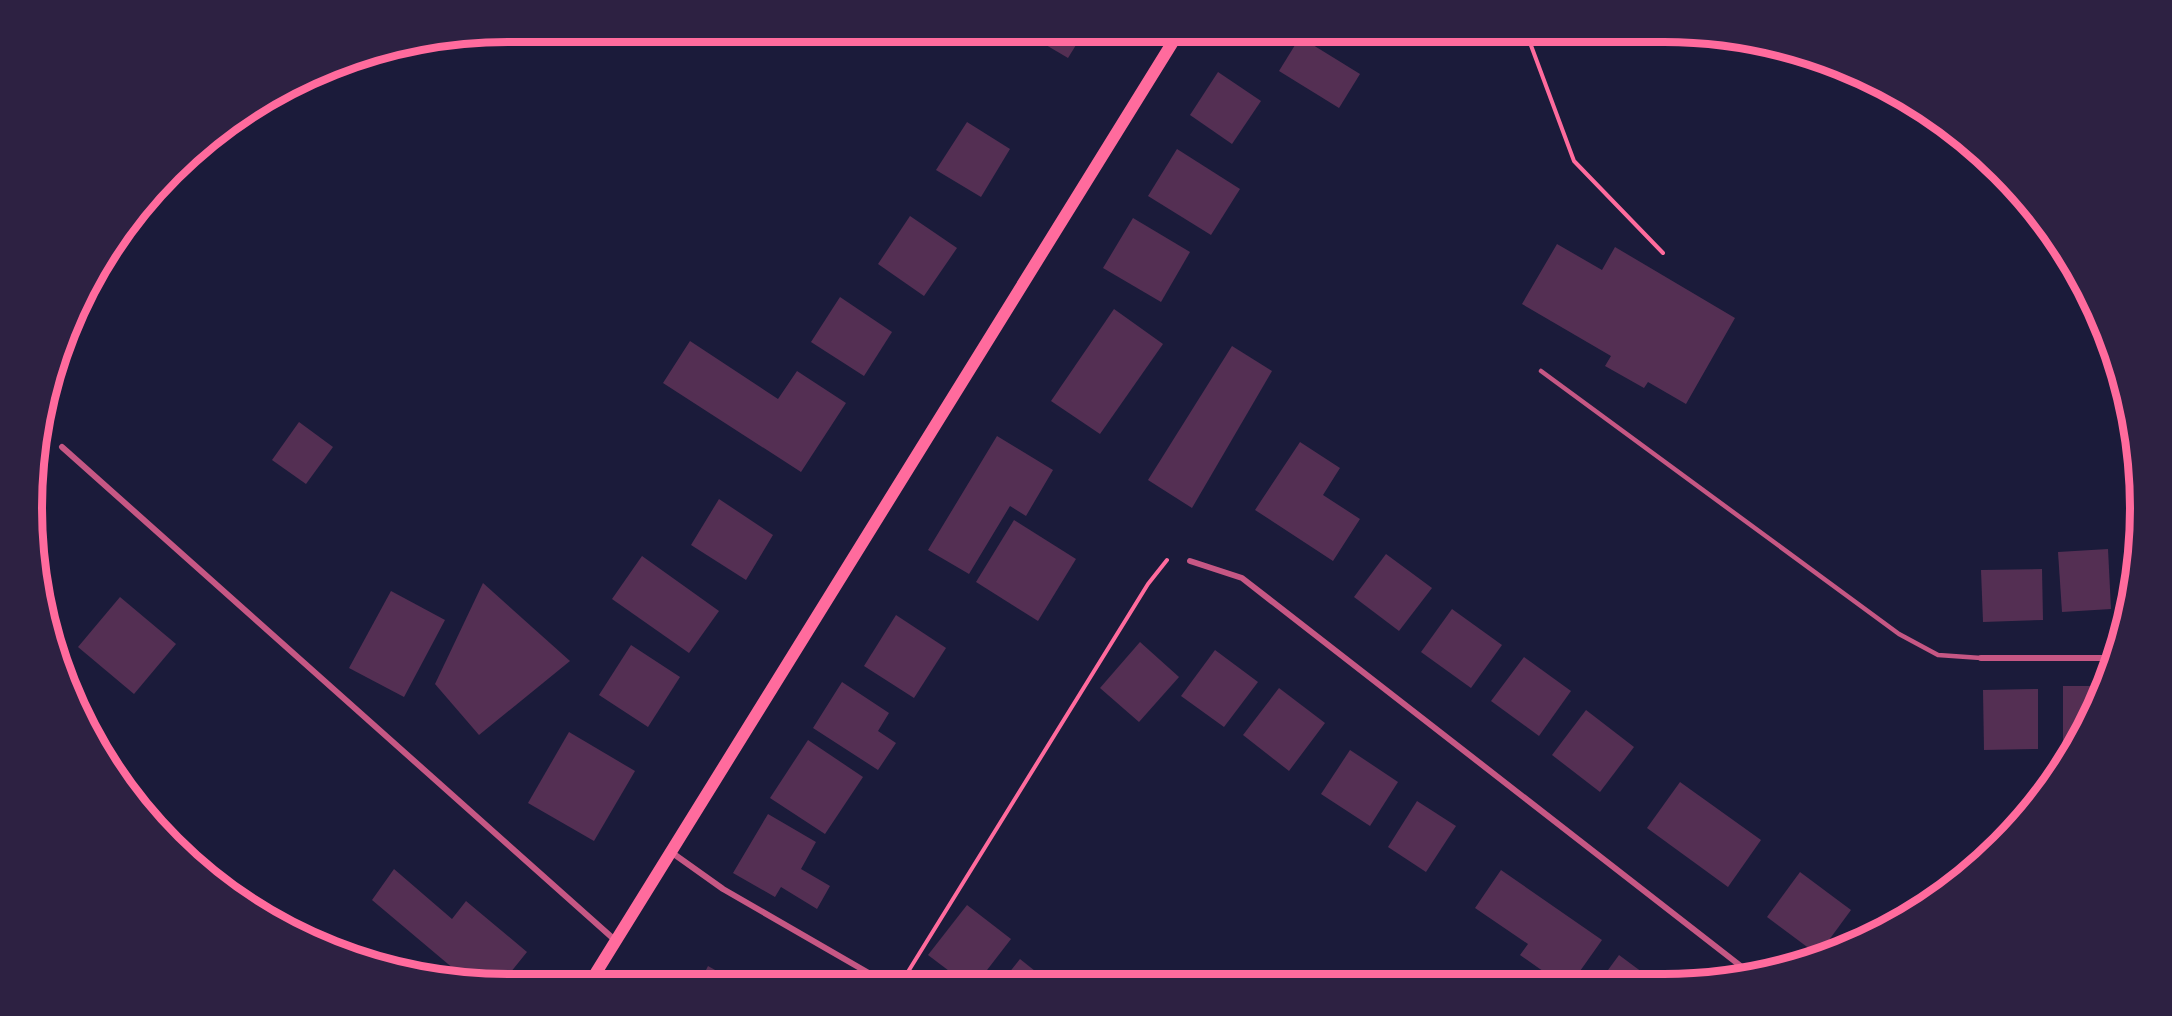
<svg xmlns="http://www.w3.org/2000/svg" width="2172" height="1016" font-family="'Titillium Web',sans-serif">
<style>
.building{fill:#542f53}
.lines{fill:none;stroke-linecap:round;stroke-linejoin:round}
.path{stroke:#ff6b9d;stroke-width:4}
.service{stroke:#c65784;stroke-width:4.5}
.minor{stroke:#c65784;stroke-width:6}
.secondary{stroke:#ff6b9d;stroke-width:12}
.rim{fill:none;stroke:#ff6b9d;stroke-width:8}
</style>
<rect width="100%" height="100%" fill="#1b1b3a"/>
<g class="building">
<path d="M 1024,32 L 1084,32 L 1068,58 Z"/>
<path d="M 1300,37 L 1360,74 L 1339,108 L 1279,71 Z"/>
<path d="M 1218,72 L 1261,101 L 1232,144 L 1190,115 Z"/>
<path d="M 967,122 L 1010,149 L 981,197 L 936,170 Z"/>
<path d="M 1177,149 L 1240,189 L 1211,235 L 1148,196 Z"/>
<path d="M 910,216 L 957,248 L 924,296 L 878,264 Z"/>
<path d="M 1133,218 L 1190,252 L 1161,302 L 1103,268 Z"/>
<path d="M 1557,244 L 1602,270 L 1615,247 L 1735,318 L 1686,404 L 1648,382 L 1644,388 L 1605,366 L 1611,356 L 1522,304 Z"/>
<path d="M 840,297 L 892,332 L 864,376 L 811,342 Z"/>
<path d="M 1114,309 L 1163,344 L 1100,434 L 1051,401 Z"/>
<path d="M 690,341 L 778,399 L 797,371 L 846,403 L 801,472 L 663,383 Z"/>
<path d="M 1232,346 L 1272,371 L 1192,508 L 1148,480 Z"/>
<path d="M 299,422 L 333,447 L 306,484 L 272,460 Z"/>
<path d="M 997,436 L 1053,470 L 1026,516 L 1010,506 L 969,574 L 928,550 Z"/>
<path d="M 1300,442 L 1340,468 L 1323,495 L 1360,519 L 1333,561 L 1255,510 Z"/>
<path d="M 719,499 L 773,535 L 746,580 L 691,545 Z"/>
<path d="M 1014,520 L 1076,559 L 1038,621 L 976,582 Z"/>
<path d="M 2108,549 L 2111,609 L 2062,612 L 2058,552 Z"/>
<path d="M 1386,554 L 1432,588 L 1399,631 L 1354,597 Z"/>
<path d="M 642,556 L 719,611 L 689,653 L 612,599 Z"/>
<path d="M 2042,569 L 2043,620 L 1983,622 L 1981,570 Z"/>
<path d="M 483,583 L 570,661 L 479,735 L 435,684 Z"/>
<path d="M 391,591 L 445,620 L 404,697 L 349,668 Z"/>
<path d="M 120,597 L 176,644 L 134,694 L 78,647 Z"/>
<path d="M 1452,609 L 1502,645 L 1471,688 L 1421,652 Z"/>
<path d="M 896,615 L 946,648 L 914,698 L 864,666 Z"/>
<path d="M 1140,642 L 1179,677 L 1139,722 L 1100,688 Z"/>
<path d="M 631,645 L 680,677 L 648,727 L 599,695 Z"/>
<path d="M 1215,650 L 1258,682 L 1224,727 L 1181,696 Z"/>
<path d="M 1524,657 L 1571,691 L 1539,736 L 1491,701 Z"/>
<path d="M 842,682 L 889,713 L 878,731 L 896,743 L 878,770 L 813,728 Z"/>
<path d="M 2063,686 L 2106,686 L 2071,748 L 2063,748 Z"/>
<path d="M 1279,688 L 1325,723 L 1289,771 L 1243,735 Z"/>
<path d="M 2038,689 L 2038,749 L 1984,750 L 1983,690 Z"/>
<path d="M 1586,710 L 1634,747 L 1600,792 L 1552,755 Z"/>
<path d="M 569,732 L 635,771 L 594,841 L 528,803 Z"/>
<path d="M 808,740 L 863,777 L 825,834 L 770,798 Z"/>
<path d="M 1350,750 L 1398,782 L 1370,826 L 1321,794 Z"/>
<path d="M 1680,782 L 1761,840 L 1728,887 L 1647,828 Z"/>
<path d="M 1417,801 L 1456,826 L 1426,872 L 1388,847 Z"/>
<path d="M 768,814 L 816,842 L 801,869 L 830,886 L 817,909 L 781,887 L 775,897 L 733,873 Z"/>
<path d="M 394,869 L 452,919 L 466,901 L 527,952 L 501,984 L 467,980 L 372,900 Z"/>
<path d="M 1501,870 L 1602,940 L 1573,981 L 1557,981 L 1520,955 L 1528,944 L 1475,908 Z"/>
<path d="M 1800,872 L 1851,910 L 1818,955 L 1767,917 Z"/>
<path d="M 967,905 L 1011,939 L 977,983 L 965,983 L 928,955 Z"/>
<path d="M 1619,955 L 1654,981 L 1600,981 Z"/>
<path d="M 1020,959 L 1050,983 L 1001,983 Z"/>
<path d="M 708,966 L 740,984 L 699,984 Z"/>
</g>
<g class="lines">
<g class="path">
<path d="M 1526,32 L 1574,161 L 1663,253"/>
<path d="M 906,975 L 1148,584 L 1167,560"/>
</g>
<path class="service" d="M 1541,371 L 1899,634 L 1938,655 L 1981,658"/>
<g class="minor">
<path d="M 62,447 L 616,941"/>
<path d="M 1190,561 L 1242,578 L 1751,974"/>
<path d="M 1981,658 L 2114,658"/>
<path d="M 671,852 L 723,889 L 886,983"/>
</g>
<path class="secondary" d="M 589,984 L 1179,32"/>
</g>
<path d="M0 0H2172V1016H0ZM508 42H1664A466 466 0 0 1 2130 508V508A466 466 0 0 1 1664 974H508A466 466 0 0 1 42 508V508A466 466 0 0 1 508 42Z" fill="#2d2142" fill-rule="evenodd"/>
<path class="rim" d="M508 42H1664A466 466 0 0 1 2130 508V508A466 466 0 0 1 1664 974H508A466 466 0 0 1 42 508V508A466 466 0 0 1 508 42Z"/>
</svg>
